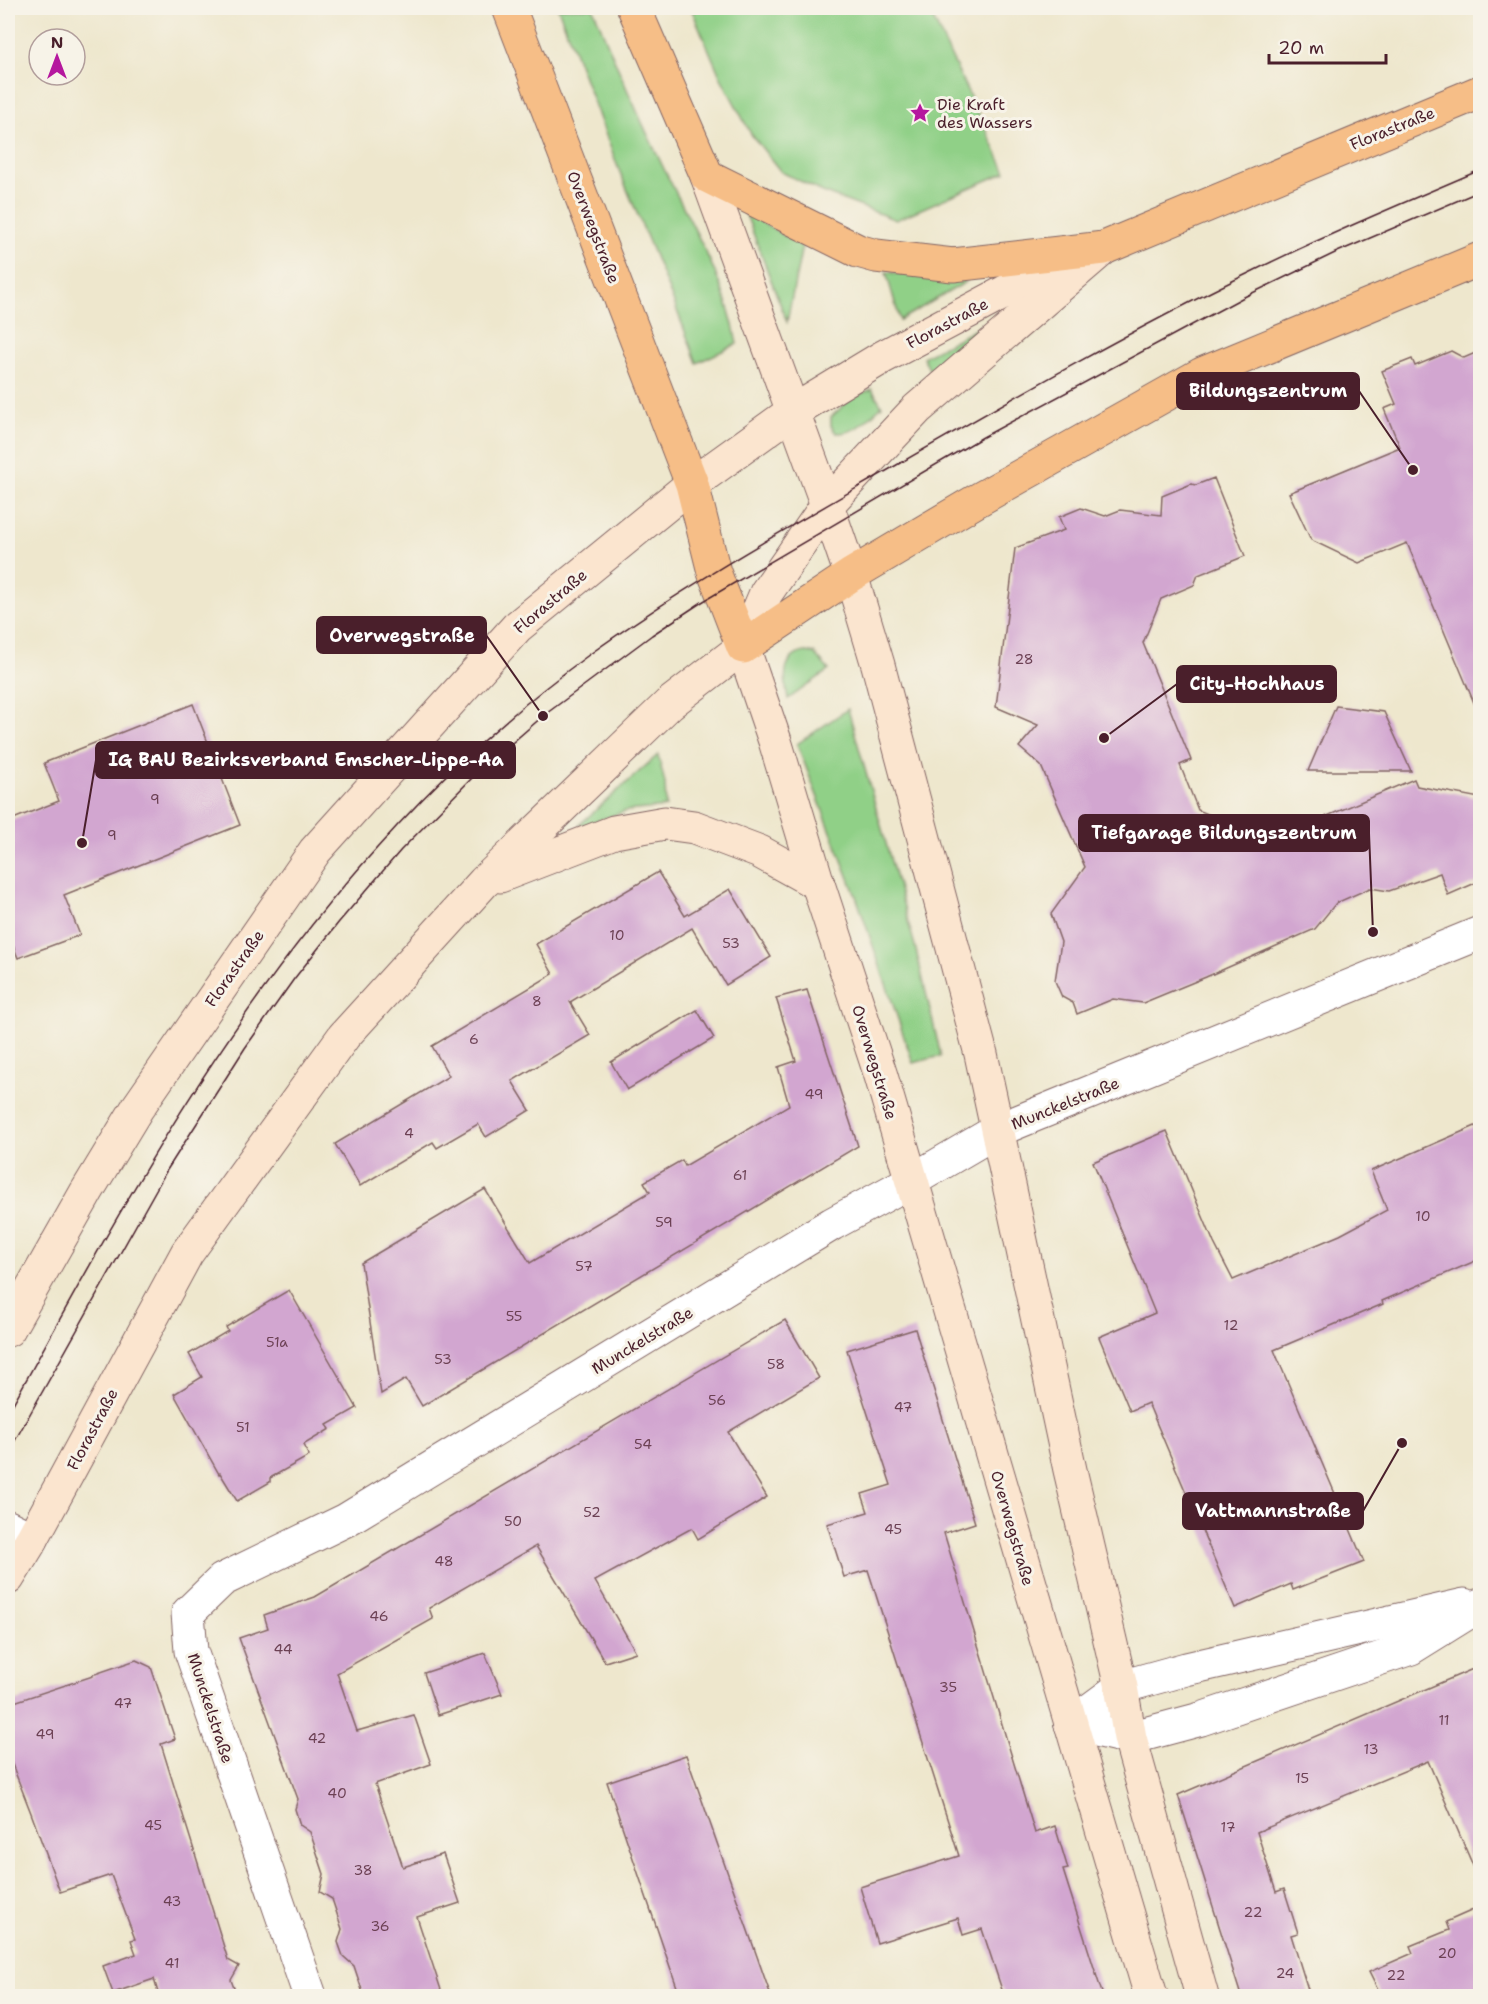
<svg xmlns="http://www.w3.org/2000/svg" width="1488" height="2004" font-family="'Shantell Sans',sans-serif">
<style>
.green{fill:#90d087;stroke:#6d7859;stroke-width:1.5}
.building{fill:#d2a6d0}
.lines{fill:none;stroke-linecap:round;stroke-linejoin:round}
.street-casing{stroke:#836564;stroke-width:35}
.secondary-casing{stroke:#836564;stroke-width:35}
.primary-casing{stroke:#836564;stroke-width:35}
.street{stroke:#fff;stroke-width:33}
.secondary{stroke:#fbe5cf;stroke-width:33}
.primary{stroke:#f6be87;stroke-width:33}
.tram{stroke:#4a1f2b;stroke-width:1.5}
.labels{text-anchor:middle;stroke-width:6;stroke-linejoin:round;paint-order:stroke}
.number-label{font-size:14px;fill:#6c4154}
.poi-label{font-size:16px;fill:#4a1f2b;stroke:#f7f3e8;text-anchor:start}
.street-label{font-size:16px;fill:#4a1f2b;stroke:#f7f3e8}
.leader{fill:none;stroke:#4a1f2b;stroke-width:2}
.callout-dot{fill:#4a1f2b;stroke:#f7f3e8;stroke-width:2}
.callout{fill:#4a1f2b;stroke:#4a1f2b;stroke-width:2}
.callout-label{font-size:18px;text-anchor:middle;font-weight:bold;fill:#fff}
</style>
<rect width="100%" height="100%" fill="#f7f3e8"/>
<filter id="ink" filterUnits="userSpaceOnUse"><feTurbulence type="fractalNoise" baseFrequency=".0167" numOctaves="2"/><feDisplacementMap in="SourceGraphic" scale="12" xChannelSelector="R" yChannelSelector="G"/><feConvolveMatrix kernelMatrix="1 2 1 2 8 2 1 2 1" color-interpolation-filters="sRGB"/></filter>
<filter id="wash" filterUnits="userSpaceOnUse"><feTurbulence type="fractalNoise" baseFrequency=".008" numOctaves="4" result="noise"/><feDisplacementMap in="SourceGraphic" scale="24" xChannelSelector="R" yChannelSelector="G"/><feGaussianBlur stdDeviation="1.35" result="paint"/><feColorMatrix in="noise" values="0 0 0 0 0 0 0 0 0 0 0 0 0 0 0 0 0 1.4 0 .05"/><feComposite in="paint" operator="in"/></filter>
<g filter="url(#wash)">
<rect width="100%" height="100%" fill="#eee7cd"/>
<g class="green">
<path d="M 558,8 L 593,8 C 615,63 639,118 665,171 C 692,226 727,283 737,344 L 697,363 L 671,295 L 619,170 Z"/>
<path d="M 691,8 L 928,8 L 1006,172 L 896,220 L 825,193 L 781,172 L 751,134 L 720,76 Z"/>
<path d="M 745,212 L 802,246 L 787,322 Z"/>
<path d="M 886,272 L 962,280 L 966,282 L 900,320 Z"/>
<path d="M 988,326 L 988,334 L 930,371 L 923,357 L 980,327 Z"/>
<path d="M 872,389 L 882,406 C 868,418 856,434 836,433 L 831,426 L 831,417 L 853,397 Z"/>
<path d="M 805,652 L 814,653 L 829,670 L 788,699 C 784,680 781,656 805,652 Z"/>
<path d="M 848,709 L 915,946 L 941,1056 L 913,1063 L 857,899 L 797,744 Z"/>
<path d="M 658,755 L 665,783 L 666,807 L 626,811 L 582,826 L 579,825 Z"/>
</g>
<g id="blocks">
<g class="building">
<path d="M 1451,351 L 1464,358 L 1480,351 L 1480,717 L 1407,543 L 1359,563 L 1311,540 L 1289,493 L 1400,447 L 1384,409 L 1396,404 L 1382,371 L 1412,359 L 1415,366 Z"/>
<path d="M 1214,478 L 1245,556 L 1198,575 L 1194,585 L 1161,599 L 1143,643 L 1191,760 L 1180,765 L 1198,810 L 1271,840 L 1414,779 L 1417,786 L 1480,798 L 1480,881 L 1448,895 L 1440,873 L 1389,891 L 1370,888 L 1336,903 L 1315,929 L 1206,977 L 1143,1003 L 1113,999 L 1077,1014 L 1073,1003 L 1062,997 L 1055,981 L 1061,942 L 1051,914 L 1085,867 L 1041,766 L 1019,747 L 1038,725 L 996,707 L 1015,548 L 1064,530 L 1059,517 L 1081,508 L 1105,516 L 1120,510 L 1161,515 L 1162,496 L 1191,484 L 1196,485 Z"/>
<path d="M 193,704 L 240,825 L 64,895 L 80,935 L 18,958 L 8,932 L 8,821 L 59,801 L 44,763 Z"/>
<path d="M 1336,706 L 1384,712 L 1411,771 L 1308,771 Z"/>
<path d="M 658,872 L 685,916 L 730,889 L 771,957 L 726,985 L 692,928 L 570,1002 L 590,1035 L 512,1081 L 530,1110 L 486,1137 L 478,1124 L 437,1148 L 433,1142 L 360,1186 L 335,1144 L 449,1076 L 432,1046 L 553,974 L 536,944 Z"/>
<path d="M 807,990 L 858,1146 L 422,1406 L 406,1379 L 381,1394 L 361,1263 L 485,1189 L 530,1263 L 650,1192 L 644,1182 L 682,1160 L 685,1166 L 789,1105 L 778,1067 L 796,1061 L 776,998 Z"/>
<path d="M 697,1010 L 714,1038 L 627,1090 L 611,1062 Z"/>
<path d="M 1480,1124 L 1480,1259 L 1382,1301 L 1383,1304 L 1274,1350 L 1364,1562 L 1293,1590 L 1291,1584 L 1235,1608 L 1148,1403 L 1130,1411 L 1099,1337 L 1155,1313 L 1093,1162 L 1167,1131 L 1214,1243 L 1233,1280 L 1340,1235 L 1387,1210 L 1371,1171 Z"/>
<path d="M 289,1290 L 357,1408 L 327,1425 L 330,1429 L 303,1445 L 309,1456 L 270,1478 L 270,1482 L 237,1501 L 220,1473 L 219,1474 L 174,1394 L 202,1377 L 189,1354 L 228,1331 L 226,1327 Z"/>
<path d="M 785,1320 L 819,1378 L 728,1432 L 767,1497 L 698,1539 L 692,1528 L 595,1581 L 636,1652 L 605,1662 L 536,1546 L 429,1608 L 433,1619 L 337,1673 L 357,1731 L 414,1715 L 431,1764 L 375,1784 L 403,1867 L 443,1854 L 460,1903 L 417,1917 L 443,1996 L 364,1996 L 354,1966 L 343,1956 L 338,1942 L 342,1929 L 332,1899 L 320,1892 L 324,1874 L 310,1832 L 300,1825 L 295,1809 L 298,1799 L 239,1638 L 268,1628 L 264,1615 L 315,1597 Z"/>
<path d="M 915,1329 L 975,1523 L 944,1533 L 1035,1833 L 1055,1826 L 1068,1869 L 1063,1870 L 1103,1996 L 1004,1996 L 982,1929 L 963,1935 L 958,1918 L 877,1943 L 860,1887 L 959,1856 L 868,1570 L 844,1577 L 827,1524 L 868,1512 L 862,1494 L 891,1485 L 847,1350 Z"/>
<path d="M 485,1653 L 502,1694 L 438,1715 L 424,1673 Z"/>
<path d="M 136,1660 L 151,1667 L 175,1739 L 161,1744 L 228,1960 L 239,1966 L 231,1980 L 237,1996 L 159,1996 L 154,1979 L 113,1993 L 103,1966 L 136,1954 L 131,1940 L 135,1939 L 111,1875 L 60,1892 L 31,1813 L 8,1754 L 8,1704 L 93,1676 L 92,1675 Z"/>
<path d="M 1480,1666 L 1480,1882 L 1428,1761 L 1257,1832 L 1276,1892 L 1284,1889 L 1298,1933 L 1291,1935 L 1310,1996 L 1241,1996 L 1178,1795 Z"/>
<path d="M 686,1755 L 771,1996 L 680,1996 L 607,1782 Z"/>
<path d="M 1480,1907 L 1480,1996 L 1381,1996 L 1369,1972 L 1413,1953 L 1410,1946 L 1449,1930 L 1446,1922 Z"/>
</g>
</g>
</g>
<g filter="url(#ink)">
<use href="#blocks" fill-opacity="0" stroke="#836564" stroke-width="1.5"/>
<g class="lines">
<g class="street-casing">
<g id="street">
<path d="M 8,1527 L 32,1539"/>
<path d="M 1071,1724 L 1130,1738 L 1201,1719 L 1411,1648 L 1480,1605"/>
<path d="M 1071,1724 L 1121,1687 L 1186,1669 L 1464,1605"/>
<path d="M 310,1996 L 191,1651 L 188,1613 L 222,1580 L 346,1520 L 832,1224 L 911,1181 L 998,1130 L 1480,933"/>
</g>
</g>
<g class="secondary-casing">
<g id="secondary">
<path d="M 707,176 L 827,505 L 851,575 L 878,665 L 981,1054 L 1070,1470 L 1121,1687 L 1130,1738 L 1202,1996"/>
<path d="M 743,647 L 775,741 L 818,884 L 881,1076 L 1151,1996"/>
<path d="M 500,876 L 614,832 L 665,823 L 694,827 L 760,852 L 818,884"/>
<path d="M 8,1330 L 87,1191 L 138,1107 L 315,851 L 517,627 L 692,484 L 792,412 L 883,357 L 1007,291 L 1072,262"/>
<path d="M 8,1578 L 32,1539 L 187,1253 L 344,1036 L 484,882 L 669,704 L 743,647 L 766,593 L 827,505 L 917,409 L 1104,248"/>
</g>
</g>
<g class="primary-casing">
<g id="primary">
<path d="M 509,8 L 692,484 L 714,572 L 743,647 L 851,575 L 976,501 L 1202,374 L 1480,259"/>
<path d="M 634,8 L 707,176 L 858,251 L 876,256 L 953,265 L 1104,248 L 1480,92"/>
</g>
</g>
<use href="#street" class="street"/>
<use href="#secondary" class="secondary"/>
<use href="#primary" class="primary"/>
<g class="tram">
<path d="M 8,1413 C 117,1215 224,1017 377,848 C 440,777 513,710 590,654 C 687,584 791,526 895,466 C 1013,398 1131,330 1253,271 C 1327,234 1404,203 1480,170"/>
<path d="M 8,1453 L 167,1170 L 245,1048 L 294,979 L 339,922 L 401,850 L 473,777 L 543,716 L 652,635 L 702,602 L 983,437 L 1242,298 L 1335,253 L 1480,191"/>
</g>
</g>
</g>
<defs>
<g id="sight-bare" transform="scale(1.62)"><path d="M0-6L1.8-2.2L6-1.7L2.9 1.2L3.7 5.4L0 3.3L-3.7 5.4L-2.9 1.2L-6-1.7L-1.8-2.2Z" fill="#b5179e" stroke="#f7f3e8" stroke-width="2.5" paint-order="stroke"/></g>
</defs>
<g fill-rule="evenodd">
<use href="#sight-bare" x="920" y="113"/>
</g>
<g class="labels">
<g class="number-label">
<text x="1024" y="664">28</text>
<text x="155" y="804">9</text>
<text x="112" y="840">9</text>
<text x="617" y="940">10</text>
<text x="731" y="948">53</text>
<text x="537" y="1006">8</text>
<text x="474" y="1044">6</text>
<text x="814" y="1099">49</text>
<text x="409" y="1138">4</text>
<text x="740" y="1180">61</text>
<text x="1423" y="1221">10</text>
<text x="664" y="1227">59</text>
<text x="584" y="1271">57</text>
<text x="514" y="1321">55</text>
<text x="1231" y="1330">12</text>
<text x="277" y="1347">51a</text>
<text x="443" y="1364">53</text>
<text x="776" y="1369">58</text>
<text x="717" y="1405">56</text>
<text x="903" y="1412">47</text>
<text x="243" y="1432">51</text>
<text x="643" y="1449">54</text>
<text x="592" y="1517">52</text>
<text x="513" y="1526">50</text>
<text x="893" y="1534">45</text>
<text x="444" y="1566">48</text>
<text x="379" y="1621">46</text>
<text x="283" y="1654">44</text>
<text x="948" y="1692">35</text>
<text x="123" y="1708">47</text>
<text x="1444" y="1725">11</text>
<text x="45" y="1739">49</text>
<text x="317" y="1743">42</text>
<text x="1371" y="1754">13</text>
<text x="1302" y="1783">15</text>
<text x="337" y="1798">40</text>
<text x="153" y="1830">45</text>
<text x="1228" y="1832">17</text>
<text x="363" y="1875">38</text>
<text x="172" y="1906">43</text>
<text x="1253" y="1917">22</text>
<text x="380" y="1931">36</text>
<text x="1447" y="1958">20</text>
<text x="172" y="1968">41</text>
<text x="1285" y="1978">24</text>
<text x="1396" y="1980">22</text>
</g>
<g class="poi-label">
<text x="937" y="110">Die Kraft<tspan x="937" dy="18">des Wassers</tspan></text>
</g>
<g class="street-label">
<text transform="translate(1392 128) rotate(-22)" y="6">Florastraße</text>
<text transform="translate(594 227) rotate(69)" y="6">Overwegstraße</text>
<text transform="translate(947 323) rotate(-28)" y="6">Florastraße</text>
<text transform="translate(550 601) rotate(-40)" y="6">Florastraße</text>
<text transform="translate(234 968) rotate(-55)" y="6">Florastraße</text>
<text transform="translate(875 1062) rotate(73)" y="6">Overwegstraße</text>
<text transform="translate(1065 1103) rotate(-22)" y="6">Munckelstraße</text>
<text transform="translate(642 1340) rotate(-31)" y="6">Munckelstraße</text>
<text transform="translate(92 1429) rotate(-62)" y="6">Florastraße</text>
<text transform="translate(1013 1528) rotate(74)" y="6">Overwegstraße</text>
<text transform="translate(211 1708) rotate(72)" y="6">Munckelstraße</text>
</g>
</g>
<path class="leader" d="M1413 470L1359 391M543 716L486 635M1104 738L1177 684M82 843L96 760M1373 932L1369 833M1402 1443L1363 1511"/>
<g class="callout-dot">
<circle cx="1413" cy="470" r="6"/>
<circle cx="543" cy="716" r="6"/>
<circle cx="1104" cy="738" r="6"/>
<circle cx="82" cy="843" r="6"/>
<circle cx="1373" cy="932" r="6"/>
<circle cx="1402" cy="1443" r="6"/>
</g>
<g class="callout">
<rect x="1177" y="373" width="182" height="36" rx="6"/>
<rect x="317" y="617" width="169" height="36" rx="6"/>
<rect x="1177" y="666" width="159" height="36" rx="6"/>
<rect x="96" y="742" width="419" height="36" rx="6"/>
<rect x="1079" y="815" width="290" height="36" rx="6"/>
<rect x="1183" y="1493" width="180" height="36" rx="6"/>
</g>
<g class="callout-label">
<text x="1268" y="397">Bildungszentrum</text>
<text x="402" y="642">Overwegstraße</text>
<text x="1257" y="690">City-Hochhaus</text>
<text x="306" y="766">IG BAU Bezirksverband Emscher-Lippe-Aa</text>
<text x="1224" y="839">Tiefgarage Bildungszentrum</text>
<text x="1273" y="1517">Vattmannstraße</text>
</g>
<rect width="1488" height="2004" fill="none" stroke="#f7f3e8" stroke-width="30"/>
<g transform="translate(57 57)"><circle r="28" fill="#f7f3e8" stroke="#b29e9c" stroke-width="1.5"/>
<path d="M0-4.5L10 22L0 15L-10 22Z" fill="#b5179e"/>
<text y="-9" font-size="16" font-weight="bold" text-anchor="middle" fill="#4a1f2b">N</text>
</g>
<path d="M1269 54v9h117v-9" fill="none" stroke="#4a1f2b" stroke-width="3"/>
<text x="1278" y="54" font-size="18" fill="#4a1f2b" stroke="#f7f3e8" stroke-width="4.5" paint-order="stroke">20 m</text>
</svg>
